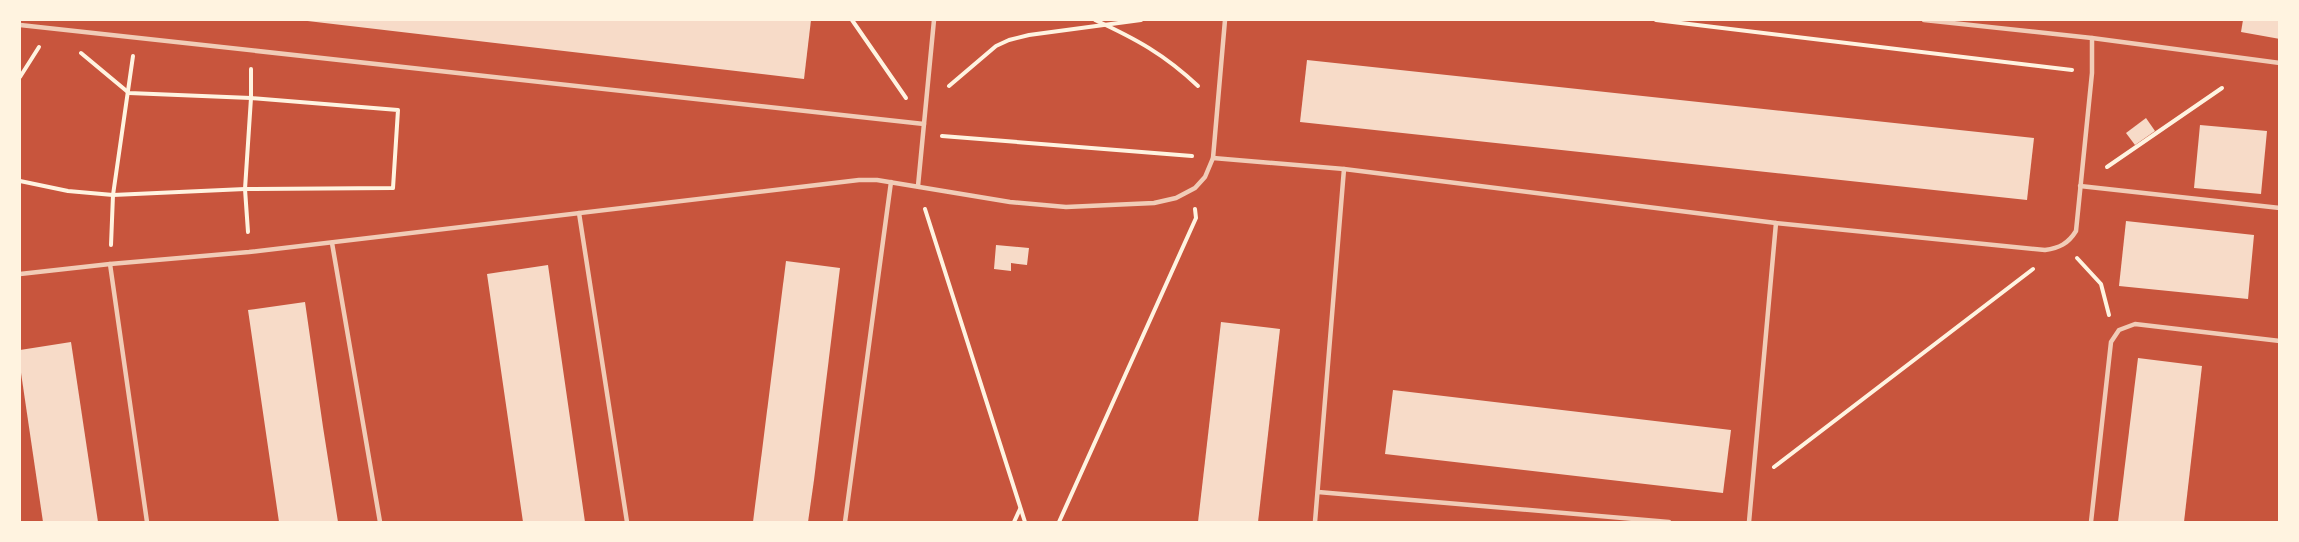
<svg xmlns="http://www.w3.org/2000/svg" width="2299" height="542" font-family="Raleway,sans-serif">
<style>
.building{fill:#f7dbc8}
.lines{fill:none;stroke-linecap:round;stroke-linejoin:round}
.path{stroke:#fff3e0;stroke-width:4}
.service{stroke:#f1ccb7;stroke-width:4.5}
</style>
<rect width="100%" height="100%" fill="#c8553d"/>
<g class="building">
<path d="M 299,20 L 811,20 L 804,79 Z"/>
<path d="M 2243,20 L 2280,20 L 2280,39 L 2241,32 Z"/>
<path d="M 1307,60 L 2034,138 L 2027,200 L 1300,122 Z"/>
<path d="M 2146,118 L 2155,131 L 2135,145 L 2126,133 Z"/>
<path d="M 2200,125 L 2267,131 L 2261,194 L 2194,188 Z"/>
<path d="M 2126,221 L 2254,235 L 2248,299 L 2119,286 Z"/>
<path d="M 996,245 L 1029,248 L 1027,265 L 1011,263 L 1011,271 L 994,269 Z"/>
<path d="M 786,261 L 840,268 L 814,480 L 808,522 L 753,522 Z"/>
<path d="M 548,265 L 554,307 L 585,522 L 523,522 L 487,274 Z"/>
<path d="M 305,302 L 323,427 L 338,522 L 279,522 L 248,310 Z"/>
<path d="M 1221,322 L 1280,329 L 1258,522 L 1198,522 Z"/>
<path d="M 71,342 L 98,522 L 43,522 L 20,366 L 20,350 Z"/>
<path d="M 2138,358 L 2202,366 L 2184,522 L 2118,522 Z"/>
<path d="M 1393,390 L 1731,430 L 1723,493 L 1385,454 Z"/>
</g>
<g class="lines">
<g class="path">
<path d="M 852,20 L 906,98"/>
<path d="M 1095,20 C 1136,39 1164,54 1198,86"/>
<path d="M 1656,20 L 2072,70"/>
<path d="M 20,77 L 39,47"/>
<path d="M 949,86 L 996,46 L 1009,40 L 1029,35 L 1141,20"/>
<path d="M 942,136 L 1192,156"/>
<path d="M 2107,167 L 2222,88"/>
<path d="M 20,181 L 68,191 L 113,195 L 245,189 L 393,188 L 398,110 L 251,98 L 129,93 L 81,53"/>
<path d="M 925,209 L 1025,522"/>
<path d="M 248,232 L 245,189 L 251,98 L 251,69"/>
<path d="M 111,245 L 113,195 L 133,56"/>
<path d="M 2077,258 L 2101,284 L 2109,315"/>
<path d="M 1774,467 L 2033,269"/>
<path d="M 1014,522 L 1020,509"/>
<path d="M 1059,522 L 1196,218 L 1195,209"/>
</g>
<g class="service">
<path d="M 1924,20 L 2092,38 L 2280,63"/>
<path d="M 20,25 L 924,124"/>
<path d="M 1213,158 L 1344,169 L 1776,223 L 2045,250 C 2059,248 2068,244 2076,231 L 2092,73 L 2092,38"/>
<path d="M 918,186 L 934,20"/>
<path d="M 2080,186 L 2280,208"/>
<path d="M 579,213 L 627,522"/>
<path d="M 332,243 L 380,522"/>
<path d="M 110,264 L 147,522"/>
<path d="M 20,274 L 110,264 L 249,252 L 859,180 L 877,180 L 1010,202 L 1066,207 L 1154,203 L 1176,198 L 1195,188 L 1205,177 L 1213,158 L 1225,20"/>
<path d="M 1318,492 L 1669,522"/>
<path d="M 845,522 L 891,182"/>
<path d="M 1315,522 L 1344,169"/>
<path d="M 1749,522 L 1776,223"/>
<path d="M 2091,522 L 2111,342 L 2119,330 L 2135,324 L 2280,341"/>
</g>
</g>
<rect width="2299" height="542" fill="none" stroke="#fff3e0" stroke-width="42"/>
</svg>
